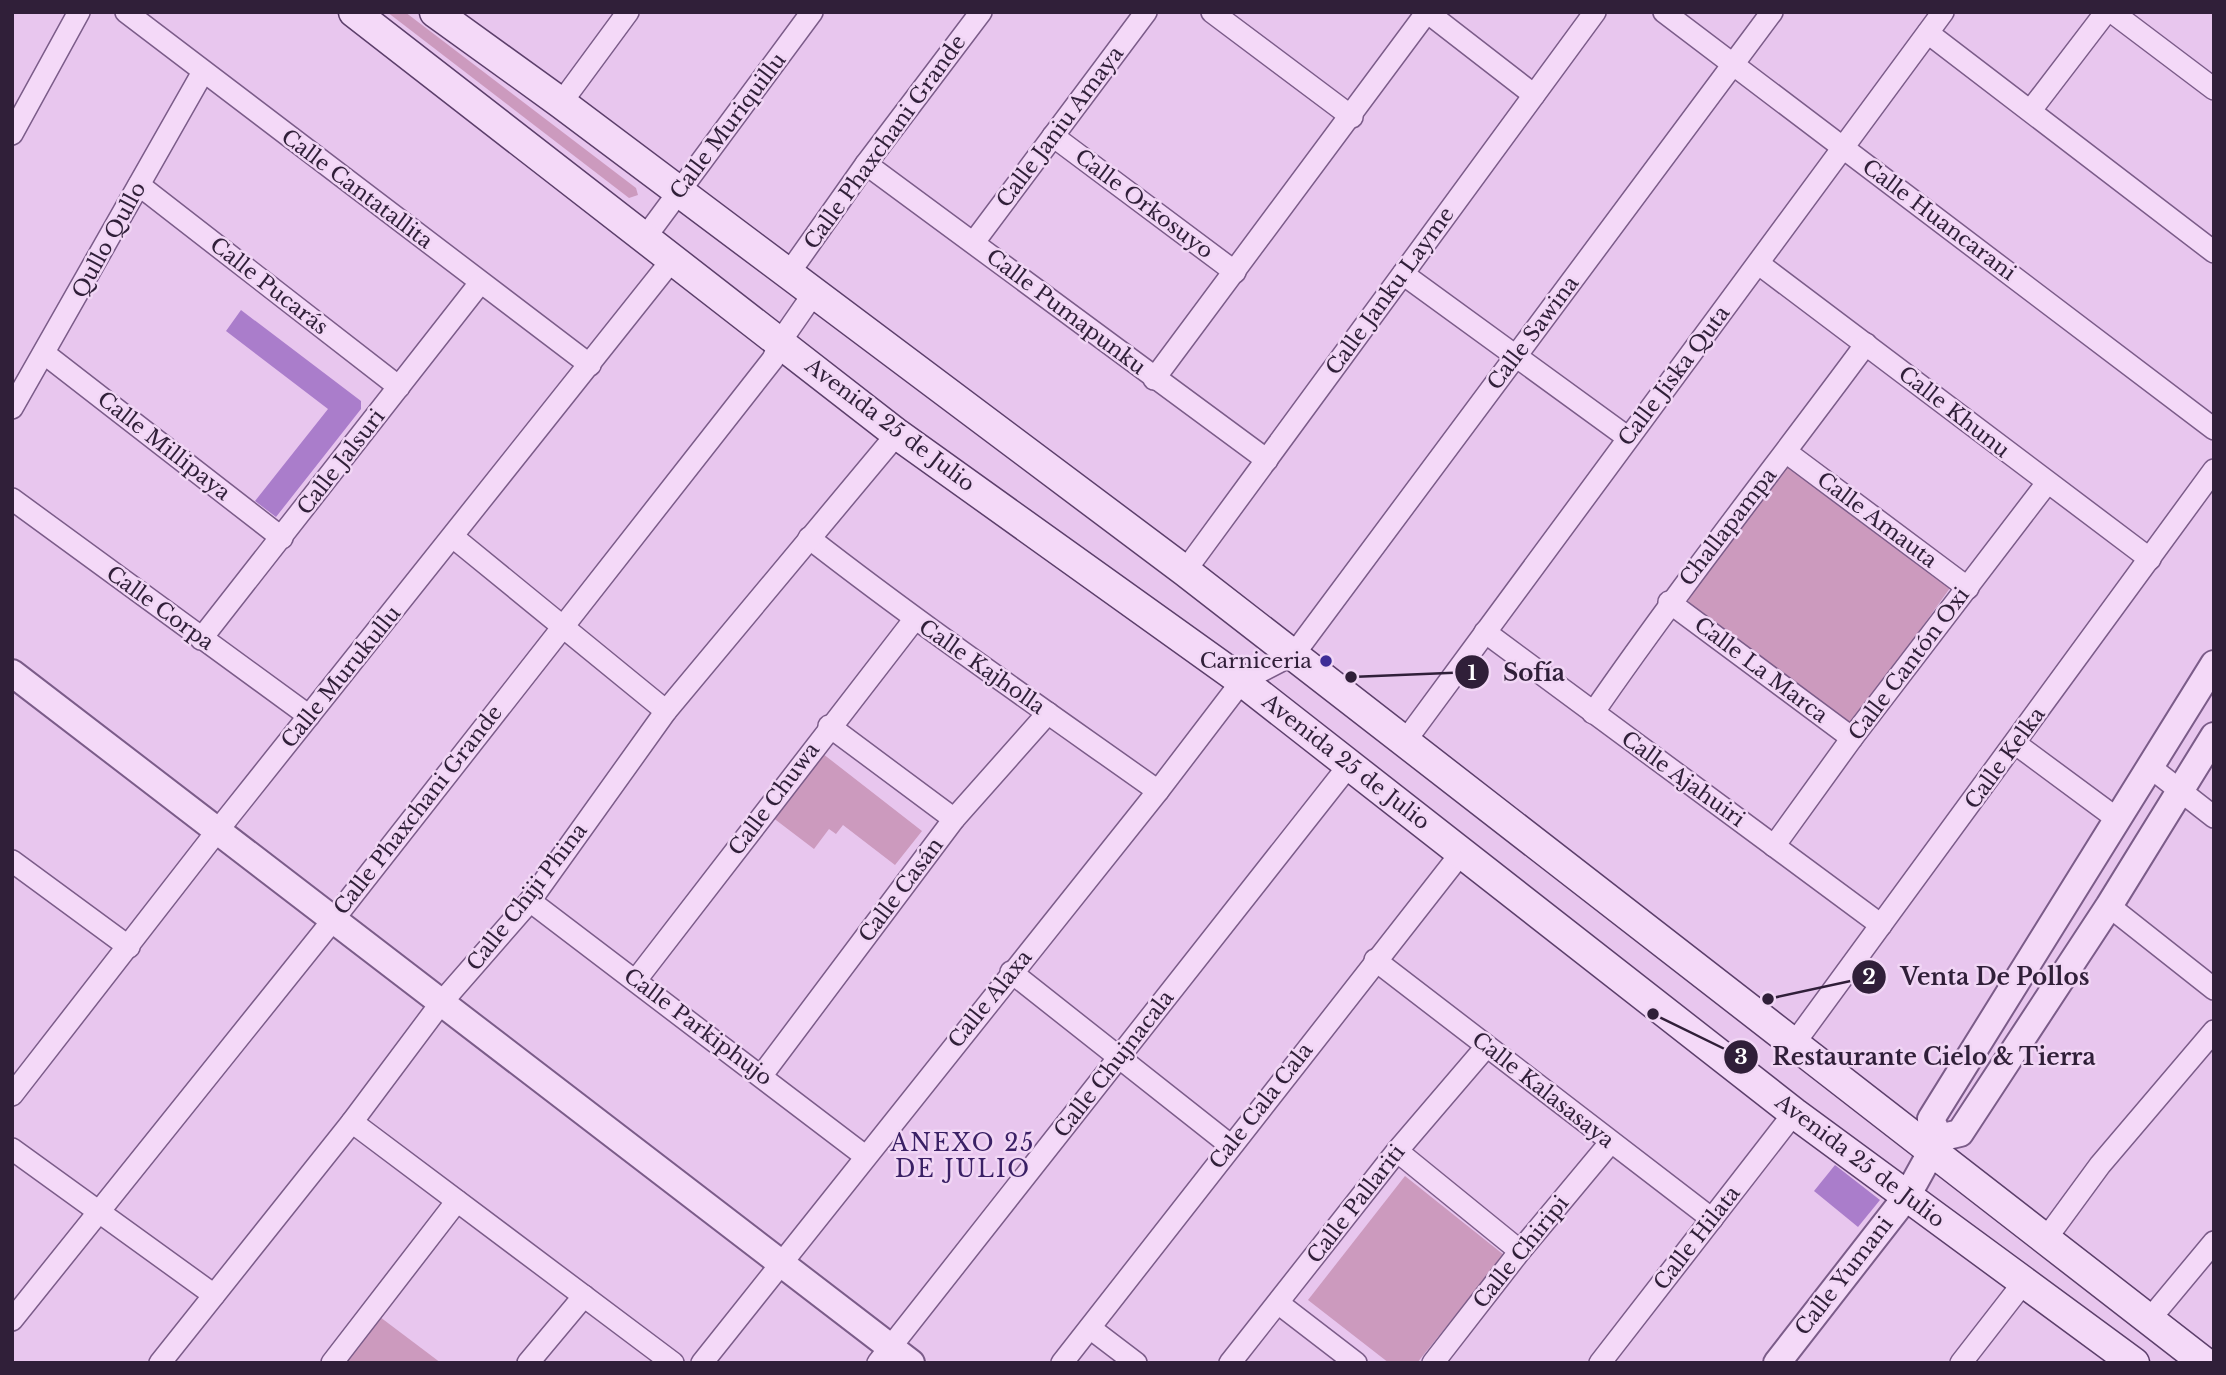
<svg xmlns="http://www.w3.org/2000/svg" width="2226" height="1375" font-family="'Libre Baskerville',serif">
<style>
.green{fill:#cc9abe}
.building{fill:#aa7dcb}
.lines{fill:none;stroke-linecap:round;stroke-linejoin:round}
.minor-casing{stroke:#7b5c89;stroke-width:24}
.tertiary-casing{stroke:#7b5c89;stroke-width:30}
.secondary-casing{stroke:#5c3f6b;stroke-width:33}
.minor{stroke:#f4d9f8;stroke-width:21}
.tertiary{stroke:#f4d9f8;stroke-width:26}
.secondary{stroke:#f4d9f8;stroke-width:30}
.poi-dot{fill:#3e2d97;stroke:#f1d6f5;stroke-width:2.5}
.labels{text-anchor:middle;stroke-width:5;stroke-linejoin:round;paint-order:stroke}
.street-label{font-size:21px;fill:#301f39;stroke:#f1d6f5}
.poi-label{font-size:21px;fill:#301f39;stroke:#f1d6f5;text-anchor:end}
.neighbourhood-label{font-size:23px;letter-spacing:2px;fill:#3a2065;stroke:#f1d6f5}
.leader{fill:none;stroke:#301f39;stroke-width:2.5}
.callout-dot{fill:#301f39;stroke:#f1d6f5;stroke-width:2.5}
.mark-label{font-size:21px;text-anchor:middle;font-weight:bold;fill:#fff}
.callout-label{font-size:23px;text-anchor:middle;font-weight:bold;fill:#301f39;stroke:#f1d6f5;stroke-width:5;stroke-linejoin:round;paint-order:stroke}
</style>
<rect width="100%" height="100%" fill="#e8c6ee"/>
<g class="green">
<path d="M 387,12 L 405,12 L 636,188 L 638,195 L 629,198 Z"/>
<path d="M 1794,464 L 1950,588 L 1850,728 L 1689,604 L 1688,598 L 1779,468 Z"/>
<path d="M 818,750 L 922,831 L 895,865 L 843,825 L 836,834 L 829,829 L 814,849 L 768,814 Z"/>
<path d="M 1405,1176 L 1504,1255 L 1417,1363 L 1389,1363 L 1308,1300 Z"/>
<path d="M 376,1314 L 441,1363 L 340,1363 Z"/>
</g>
<g class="building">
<path d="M 241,310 L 361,401 L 361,409 L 276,517 L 255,501 L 328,409 L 226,331 Z"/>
<path d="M 1835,1165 L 1880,1200 L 1858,1227 L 1814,1191 Z"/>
</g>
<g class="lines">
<g class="minor-casing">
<g id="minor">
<path d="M 126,12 L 590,365"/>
<path d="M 1212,12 L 1352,117"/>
<path d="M 1427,12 L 1534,95"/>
<path d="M 1664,12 L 2214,429"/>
<path d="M 2112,12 L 2214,89"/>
<path d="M 1928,33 L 2214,252"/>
<path d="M 561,103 L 628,12"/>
<path d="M 2031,110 L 2106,12"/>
<path d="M 12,134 L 79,12"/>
<path d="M 1053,136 L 1235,272"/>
<path d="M 866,164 L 1267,460"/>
<path d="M 139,185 L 399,387"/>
<path d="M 644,239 L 812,12"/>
<path d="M 974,242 L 1146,12"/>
<path d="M 1759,264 L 2150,559"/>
<path d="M 789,273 L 866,164 L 981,12"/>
<path d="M 1403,274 L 1627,437"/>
<path d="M 45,354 L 282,538"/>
<path d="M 1154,379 L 1427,12"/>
<path d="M 12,408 L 203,72"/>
<path d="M 1786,452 L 1968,588"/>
<path d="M 12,499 L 309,716"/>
<path d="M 453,537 L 666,711"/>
<path d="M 809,538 C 922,626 1041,708 1158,791"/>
<path d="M 1185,571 L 1595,12"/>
<path d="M 1669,602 L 1852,738"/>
<path d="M 1485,632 L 1881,925"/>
<path d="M 201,639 L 480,283"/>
<path d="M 1593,713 C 1680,587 1775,467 1866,344"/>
<path d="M 829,726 L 954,819"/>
<path d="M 1406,740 L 1943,12"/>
<path d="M 2016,744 L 2116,818"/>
<path d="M 2150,767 L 2214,817"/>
<path d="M 1774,846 L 1852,738 L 2047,483"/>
<path d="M 12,861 L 129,947"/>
<path d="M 530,901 L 865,1156"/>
<path d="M 2109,906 L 2214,989"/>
<path d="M 1375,960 L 1712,1219"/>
<path d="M 1011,972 L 1230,1145"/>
<path d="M 636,980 L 914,620"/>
<path d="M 1793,1045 L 2214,470"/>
<path d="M 762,1075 L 954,819 L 1048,713"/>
<path d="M 12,1095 L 218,830 L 672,260"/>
<path d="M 352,1122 L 673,1363"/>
<path d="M 12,1149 L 214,1295"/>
<path d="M 1397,1151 L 1520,1251"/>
<path d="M 2045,1240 L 2100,1165 L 2214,1031"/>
<path d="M 1278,1303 L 1356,1363"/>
<path d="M 12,1320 L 333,920 L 773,359 L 780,342 L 814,293"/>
<path d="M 2149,1320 L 2214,1242"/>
<path d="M 1090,1328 L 1136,1363"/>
<path d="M 160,1363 L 352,1122 L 441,1003 L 530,901 L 666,711 L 897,434"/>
<path d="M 332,1363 L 457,1201"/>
<path d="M 528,1363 L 584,1296"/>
<path d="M 702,1363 L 1158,791 L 1242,681 L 1294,654 L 1772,12"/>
<path d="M 878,1363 L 1350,764"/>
<path d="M 1062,1363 L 1462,852"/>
<path d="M 1230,1363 L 1397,1151 L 1486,1047"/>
<path d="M 1433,1363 L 1520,1251 L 1610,1143"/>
<path d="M 1600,1363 L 1794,1113"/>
<path d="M 1961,1363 L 2024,1282"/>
</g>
</g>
<g class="tertiary-casing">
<g id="tertiary">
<path d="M 12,673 L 911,1363"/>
<path d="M 1939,1138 L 1931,1119 L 2214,664"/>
<path d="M 1777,1363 L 1907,1196 L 1939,1138 L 1960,1133 L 2109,906 L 2214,736"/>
</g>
</g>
<g class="secondary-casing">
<g id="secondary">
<path d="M 354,12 L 897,434 L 1242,681 L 1794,1113 L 2134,1363"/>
<path d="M 435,12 L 561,103 L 1185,571 L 2205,1363"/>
</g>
</g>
<use href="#minor" class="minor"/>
<use href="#tertiary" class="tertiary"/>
<use href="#secondary" class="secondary"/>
</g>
<circle class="poi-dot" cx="1326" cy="661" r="7"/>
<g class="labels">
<g class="street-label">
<text transform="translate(728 126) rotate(-53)" y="7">Calle Muriquillu</text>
<text transform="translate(1060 127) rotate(-53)" y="7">Calle Janiu Amaya</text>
<text transform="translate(885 142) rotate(-54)" y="7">Calle Phaxchani Grande</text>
<text transform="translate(357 189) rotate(37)" y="7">Calle Cantatallita</text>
<text transform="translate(1144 204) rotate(37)" y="7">Calle Orkosuyo</text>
<text transform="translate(1939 220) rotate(37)" y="7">Calle Huancarani</text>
<text transform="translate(109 240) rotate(-61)" y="7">Qullo Qullo</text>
<text transform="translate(269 286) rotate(38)" y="7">Calle Pucarás</text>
<text transform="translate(1390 291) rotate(-54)" y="7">Calle Janku Layme</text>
<text transform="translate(1066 312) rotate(37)" y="7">Calle Pumapunku</text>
<text transform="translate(1533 333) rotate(-53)" y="7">Calle Sawina</text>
<text transform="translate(1674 376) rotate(-53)" y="7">Calle Jiska Quta</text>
<text transform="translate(1954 412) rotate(38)" y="7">Calle Khunu</text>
<text transform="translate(890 425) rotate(37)" y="7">Avenida 25 de Julio</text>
<text transform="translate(164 446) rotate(38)" y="7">Calle Millipaya</text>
<text transform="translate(341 462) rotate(-52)" y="7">Calle Jalsuri</text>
<text transform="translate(1877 520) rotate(37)" y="7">Calle Amauta</text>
<text transform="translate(1728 527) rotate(-52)" y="7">Challapampa</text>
<text transform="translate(160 608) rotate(36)" y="7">Calle Corpa</text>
<text transform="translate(1909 664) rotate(-53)" y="7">Calle Cantón Oxi</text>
<text transform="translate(982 667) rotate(35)" y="7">Calle Kajholla</text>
<text transform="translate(1761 670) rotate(37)" y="7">Calle La Marca</text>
<text transform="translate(341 677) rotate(-51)" y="7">Calle Murukullu</text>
<text transform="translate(2005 758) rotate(-54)" y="7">Calle Kelka</text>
<text transform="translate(1346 762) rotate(38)" y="7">Avenida 25 de Julio</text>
<text transform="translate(1683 779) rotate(36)" y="7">Calle Ajahuiri</text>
<text transform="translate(774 799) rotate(-53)" y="7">Calle Chuwa</text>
<text transform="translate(418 810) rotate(-52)" y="7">Calle Phaxchani Grande</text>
<text transform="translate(901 890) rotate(-53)" y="7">Calle Casán</text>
<text transform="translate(527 897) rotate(-52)" y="7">Calle Chiji Phina</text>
<text transform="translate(990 999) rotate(-51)" y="7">Calle Alaxa</text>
<text transform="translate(698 1027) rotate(37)" y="7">Calle Parkiphujo</text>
<text transform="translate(1114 1064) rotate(-52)" y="7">Calle Chujnacala</text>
<text transform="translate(1543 1090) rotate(38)" y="7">Calle Kalasasaya</text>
<text transform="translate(1261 1106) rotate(-52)" y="7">Cale Cala Cala</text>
<text transform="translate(1860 1161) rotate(37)" y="7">Avenida 25 de Julio</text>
<text transform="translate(1356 1204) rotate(-52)" y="7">Calle Pallariti</text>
<text transform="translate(1697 1238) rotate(-52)" y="7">Calle Hilata</text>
<text transform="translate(1521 1252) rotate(-51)" y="7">Calle Chiripi</text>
<text transform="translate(1844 1276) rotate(-52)" y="7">Calle Yumani</text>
</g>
<g class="poi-label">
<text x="1312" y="668">Carniceria</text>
</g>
<g class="neighbourhood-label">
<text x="963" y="1151">ANEXO 25<tspan x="963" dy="26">DE JULIO</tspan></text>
</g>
</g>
<path class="leader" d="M1351 677L1472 672M1768 999L1869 977M1653 1014L1741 1057"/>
<g class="callout-dot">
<circle cx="1351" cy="677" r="7"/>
<circle cx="1768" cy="999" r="7"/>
<circle cx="1653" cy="1014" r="7"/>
<circle cx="1472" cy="672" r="18"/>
<circle cx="1869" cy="977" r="18"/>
<circle cx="1741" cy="1057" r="18"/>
</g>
<g class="mark-label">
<text x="1472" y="680">1</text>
<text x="1869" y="984">2</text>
<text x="1741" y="1064">3</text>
</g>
<g class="callout-label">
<text x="1534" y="681">Sofía</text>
<text x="1995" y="985">Venta De Pollos</text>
<text x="1934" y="1065">Restaurante Cielo &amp; Tierra</text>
</g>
<rect width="2226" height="1375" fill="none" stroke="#301f39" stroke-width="28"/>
</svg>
